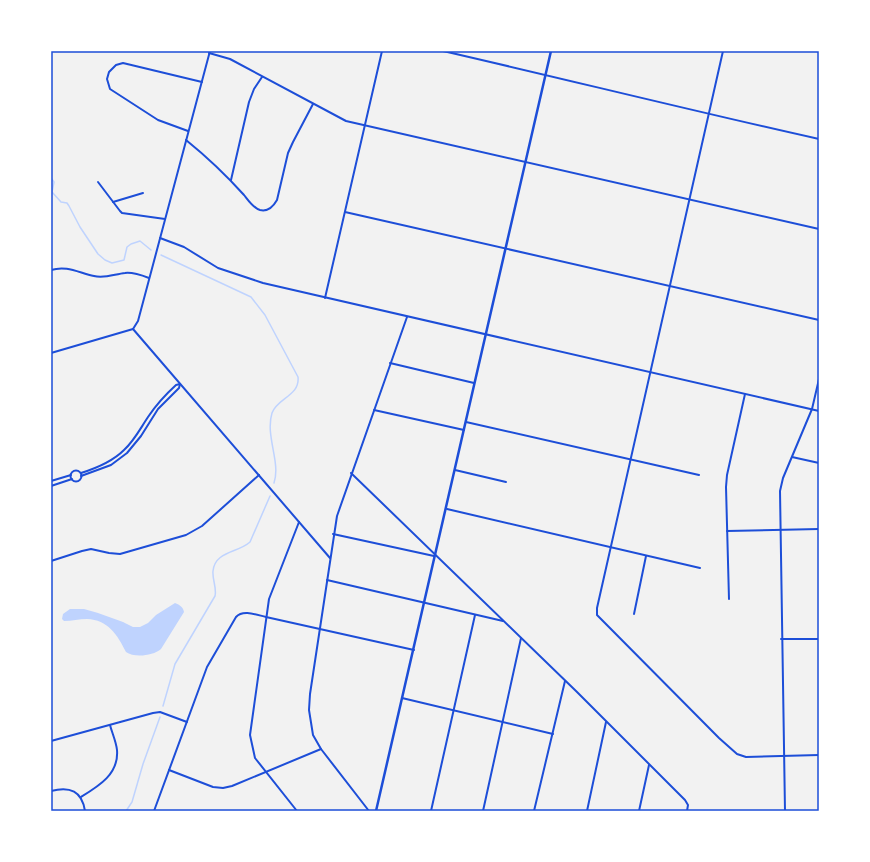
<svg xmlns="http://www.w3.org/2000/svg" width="870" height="862" font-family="Manrope,sans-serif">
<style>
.water{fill:#bfd3fe}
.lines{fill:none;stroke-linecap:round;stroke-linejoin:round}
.stream{stroke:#bfd3fe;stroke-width:1.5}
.minor{stroke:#1d4ed8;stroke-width:2}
.tertiary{stroke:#1d4ed8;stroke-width:2.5}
.neatline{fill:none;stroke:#1d4ed8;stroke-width:1.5}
</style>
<rect width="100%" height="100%" fill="#f2f2f2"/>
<path class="water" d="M 175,603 C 180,605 183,607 184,612 L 161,649 C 153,656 134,658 126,652 C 117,634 108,620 87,619 C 79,619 72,621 64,621 L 62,619 L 63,614 L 70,609 L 84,609 L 98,613 L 123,622 L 133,627 L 140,627 L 148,623 L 156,615 Z"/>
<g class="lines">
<g class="stream">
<path d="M 51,178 L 54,182 L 52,192 L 61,202 L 67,203 L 69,206 L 80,227 L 98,254 L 105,260 L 112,263 L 124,260 L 127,247 L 131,244 L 140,241 L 151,250"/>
<path d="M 161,255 L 251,297 L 265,315 L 298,377 C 300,396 277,398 272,413 C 265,436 281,462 274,483"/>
<path d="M 163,706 L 175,664 L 215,596 C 217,588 212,579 213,571 C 215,551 238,553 250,542 L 270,496"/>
<path d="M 126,811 L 132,802 L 143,764 L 160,717"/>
</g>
<g class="minor">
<path d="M 443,51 C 569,80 693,111 819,139"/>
<path d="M 723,51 L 597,608 L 597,615 L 719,738 L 737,754 L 746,757 L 819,755"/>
<path d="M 209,53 L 230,59 L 346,121 L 819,229"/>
<path d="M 188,131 L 158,120 L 110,89 L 107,79 L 109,72 L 116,65 L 123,63 L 202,82"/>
<path d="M 186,140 C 207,157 226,175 244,195 C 248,200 253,208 260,210 C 268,212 273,207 277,200 L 288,153 L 293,142 L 313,104"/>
<path d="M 231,180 L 249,102 L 254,89 L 262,77"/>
<path d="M 98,182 L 120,211 L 122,213 L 165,219"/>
<path d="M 113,202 L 143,193"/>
<path d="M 345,212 L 819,320"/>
<path d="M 160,238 L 184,247 L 218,268 L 263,283 L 819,411"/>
<path d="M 51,270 C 67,265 79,273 94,276 C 104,279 115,274 125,273 C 133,272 141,275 149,278"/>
<path d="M 325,298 L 382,51"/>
<path d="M 133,329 L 330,558"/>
<path d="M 133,329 L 138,321 L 210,51"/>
<path d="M 51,353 L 133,329"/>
<path d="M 390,363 L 474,383"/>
<path d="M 374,410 L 464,430"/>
<path d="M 466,422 L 699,475"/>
<path d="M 792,457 L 819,463"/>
<path d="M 455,470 L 506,482"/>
<circle cx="76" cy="476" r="5.5"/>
<path d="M 81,473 C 97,468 112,462 124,450 C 134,441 140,429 148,417 C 156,405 165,395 176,385 L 180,384"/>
<path d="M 351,473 L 576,691 L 685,800 L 688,805 L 687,811"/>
<path d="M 81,476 L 111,465 L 127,453 L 141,436 L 158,409 L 179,388 L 180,384"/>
<path d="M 51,481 L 71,475"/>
<path d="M 51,486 L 72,479"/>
<path d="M 447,509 L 700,568"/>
<path d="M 727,531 L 819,529"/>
<path d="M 333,534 L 434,556"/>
<path d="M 51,561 L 82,551 L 91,549 L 109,553 L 120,554 L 186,535 L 202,526 L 259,475"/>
<path d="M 327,580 L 503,621"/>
<path d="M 729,599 L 726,487 L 727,475 L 745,394"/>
<path d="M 634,614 L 646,556"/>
<path d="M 781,639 L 819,639"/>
<path d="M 402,698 L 553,734"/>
<path d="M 51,741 L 153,713 L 160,712 L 187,722"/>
<path d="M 169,770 L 213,787 L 223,788 L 232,786 L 321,749"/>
<path d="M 51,791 C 70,786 82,791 85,811"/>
<path d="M 81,797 C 99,786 119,774 117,750 C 116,741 112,733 110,725"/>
<path d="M 154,811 L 207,667 L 236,617 C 243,609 257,615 266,617 L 414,650"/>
<path d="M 297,811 L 255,758 L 250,735 L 269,599 L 299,522"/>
<path d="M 369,811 L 321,749 L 313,735 L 309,710 L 310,694 L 337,516 L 407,317"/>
<path d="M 431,811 L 475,615"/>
<path d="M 483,811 L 521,638"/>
<path d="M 534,811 L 565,681"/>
<path d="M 587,811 L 606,722"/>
<path d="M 639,811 L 649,765"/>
<path d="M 785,811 L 780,491 L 783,478 L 812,409 L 819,379"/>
</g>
<path class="tertiary" d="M 376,811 L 551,51"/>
</g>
<rect width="870" height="862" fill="none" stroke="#ffffff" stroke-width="104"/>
<rect x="52" y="52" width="766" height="758" class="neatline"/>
</svg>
